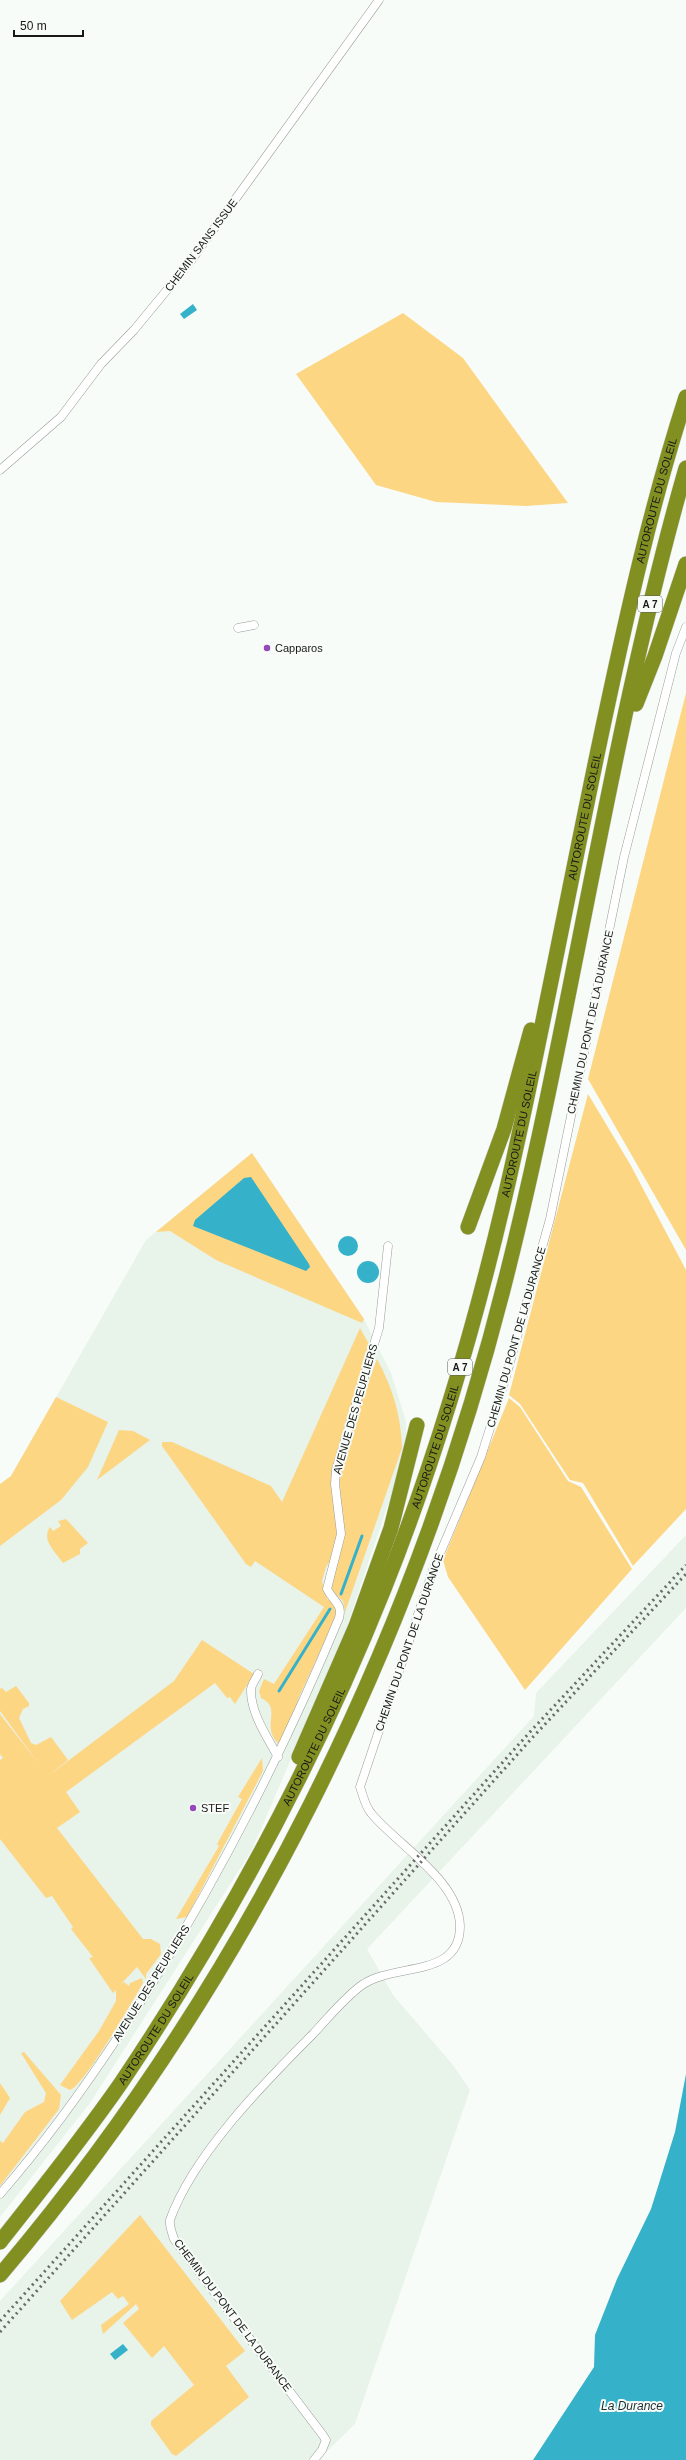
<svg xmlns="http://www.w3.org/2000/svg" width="686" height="2460" font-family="Arial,sans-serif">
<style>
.built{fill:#e8f3e9}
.green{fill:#fdd684}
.water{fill:#35b2ca}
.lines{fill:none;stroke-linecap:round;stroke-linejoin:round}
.stream{stroke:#35b2ca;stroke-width:3}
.minor-casing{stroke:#979c98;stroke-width:9}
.motorway-casing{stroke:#d5d5d5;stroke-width:16}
.minor{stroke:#fff;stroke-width:8}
.motorway{stroke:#829022;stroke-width:15}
.rail{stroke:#696b69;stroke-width:3;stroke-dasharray:2 4;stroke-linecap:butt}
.poi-dot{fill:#9349bc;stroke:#f8fcf8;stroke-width:1.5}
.labels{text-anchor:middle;stroke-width:4;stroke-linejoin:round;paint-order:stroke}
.shield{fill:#f8fcf8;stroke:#5a5c5a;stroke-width:1}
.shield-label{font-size:10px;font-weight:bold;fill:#171817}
.street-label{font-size:11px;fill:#171817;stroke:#f8fcf8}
.poi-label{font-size:11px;fill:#171817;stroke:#f8fcf8;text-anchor:start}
.water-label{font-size:12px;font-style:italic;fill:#192e33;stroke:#f8fcf8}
</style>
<rect width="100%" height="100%" fill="#f8fcf8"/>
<g class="built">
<path d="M 252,1153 L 364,1319 L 391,1373 L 406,1421 L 407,1448 L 343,1638 L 252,1850 L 90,2103 L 0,2217 L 0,1484 L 11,1476 L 146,1240 Z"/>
<path d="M 686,1535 L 686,1608 L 367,1949 L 393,1995 L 453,2065 L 470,2090 L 355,2424 L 318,2460 L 0,2460 L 0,2301 L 534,1716 L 536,1693 Z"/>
</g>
<g class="green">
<path d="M 403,313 L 463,358 L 568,503 L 526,506 L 436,502 L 376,485 L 296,374 Z"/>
<path d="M 686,693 L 686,1250 L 588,1079 Z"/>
<path d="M 588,1094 L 630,1164 L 686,1270 L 686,1509 L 633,1566 L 583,1483 L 570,1480 L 520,1404 L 509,1395 Z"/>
<path d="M 252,1153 L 364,1319 L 362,1323 L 216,1260 L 170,1231 L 156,1232 Z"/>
<path d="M 360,1328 L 370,1346 L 335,1467 L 338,1535 L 334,1555 L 326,1567 L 322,1581 L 327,1599 L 336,1604 L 337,1615 L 299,1697 L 290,1724 L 279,1745 C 277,1742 273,1738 272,1734 C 267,1720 279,1706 261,1698 L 259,1691 L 264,1679 L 274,1684 L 324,1607 L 255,1561 L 251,1567 L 246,1564 L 162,1446 L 162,1442 L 172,1442 L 271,1486 L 282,1502 Z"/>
<path d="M 377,1359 C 393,1389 401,1415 402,1448 L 345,1612 L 343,1601 L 331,1590 L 330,1579 L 344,1540 L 339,1473 L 357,1413 Z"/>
<path d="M 56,1397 L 108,1422 L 88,1467 L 61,1500 L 0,1546 L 0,1484 L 11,1476 Z"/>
<path d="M 509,1398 L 520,1407 L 568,1481 L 581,1487 L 632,1569 L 525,1690 L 448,1577 L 443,1560 Z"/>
<path d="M 119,1430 L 133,1431 L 150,1440 L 97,1480 Z"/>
<path d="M 66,1519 L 88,1543 L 80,1549 L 80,1554 L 63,1563 C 55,1551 41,1540 50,1527 L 53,1531 L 61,1526 L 58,1521 Z"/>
<path d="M 202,1640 L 254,1674 L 235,1704 L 230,1697 L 227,1698 L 215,1683 L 66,1792 L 80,1812 L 57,1828 L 143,1939 L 151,1939 L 160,1944 L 161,1954 L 146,1974 L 146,1979 L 137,1967 L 121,1984 L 124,1982 L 129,1986 L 130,1983 L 142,1978 L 143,1983 C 134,1999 83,2087 70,2090 L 60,2085 L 99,2031 L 116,2001 L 116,1990 L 113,1993 L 89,1958 L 93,1957 L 71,1929 L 73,1927 L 52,1896 L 46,1898 L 0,1839 L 0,1760 L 3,1758 L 0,1754 L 0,1714 L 38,1763 L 0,1711 L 0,1689 L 2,1688 L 6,1692 L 16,1686 L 29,1703 L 29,1706 L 23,1709 L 19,1718 L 31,1743 L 36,1745 L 51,1737 L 68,1760 L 48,1776 L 174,1681 Z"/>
<path d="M 262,1758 L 263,1771 L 187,1917 L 176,1919 L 219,1846 L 217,1844 L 242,1799 L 238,1797 Z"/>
<path d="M 24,2052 L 61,2095 L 59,2109 L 0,2186 L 0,2141 L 3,2143 L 25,2112 L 44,2102 L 46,2093 L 21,2053 Z"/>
<path d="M 0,2083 L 10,2098 L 0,2115 Z"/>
<path d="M 140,2215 L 245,2351 L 226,2366 L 249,2397 L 176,2456 L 172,2454 L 151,2425 L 151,2421 L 194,2385 L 164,2346 L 152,2358 L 123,2323 L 139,2309 L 136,2304 L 103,2334 L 101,2325 L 129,2304 L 123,2296 L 118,2299 L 112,2292 L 72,2320 L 60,2301 Z"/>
</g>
<g class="water">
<path d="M 193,304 L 197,310 L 184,319 L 180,314 Z"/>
<path d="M 251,1177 L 309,1264 L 310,1267 L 306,1271 L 193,1226 L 195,1220 L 244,1178 Z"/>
<circle cx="348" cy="1246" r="10"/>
<circle cx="368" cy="1272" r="11"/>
<path d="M 686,2074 L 686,2460 L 533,2460 L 594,2367 L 595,2335 L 617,2279 L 651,2209 L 675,2132 Z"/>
<path d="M 123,2344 L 128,2350 L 115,2360 L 110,2354 Z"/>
</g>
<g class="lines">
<g class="stream">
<path d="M 341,1594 L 362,1536"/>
<path d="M 279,1691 L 330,1609"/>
</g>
<g class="minor-casing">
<g id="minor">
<path d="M 0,470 L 61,417 L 101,364 L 134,330 L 190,262 L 379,0"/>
<path d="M 238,628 L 254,625"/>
<path d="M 258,1674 C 256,1679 250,1686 251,1691 C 251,1714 268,1738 278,1757"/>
<path d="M 0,2194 C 56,2130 105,2059 150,1987 C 223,1869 286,1746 339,1618 C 343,1604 333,1601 327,1589 L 341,1534 L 335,1484 L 336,1470 L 379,1328 L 388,1246"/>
<path d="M 314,2460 L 322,2450 L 326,2440 L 322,2434 L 174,2239 C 172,2233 169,2225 170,2220 C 193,2155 264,2083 313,2034 C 328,2018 344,1998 362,1985 C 395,1962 460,1979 460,1926 C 459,1880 398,1846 371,1813 C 365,1806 363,1795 360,1787 L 433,1570 L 481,1457 L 505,1380 L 550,1219 L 624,857 L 676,653 L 686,627"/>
</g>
</g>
<g class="motorway-casing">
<g id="motorway">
<path d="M 636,704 L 655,656 L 686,564"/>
<path d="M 468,1227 L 504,1129 L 531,1030"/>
<path d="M 299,1757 L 356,1626 L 391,1528 L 417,1425"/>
<path id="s1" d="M 0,2242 C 41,2190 83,2138 121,2083 C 225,1928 315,1762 384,1589 C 442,1444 485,1291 518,1139 C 549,998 575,857 605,717 C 628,609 652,502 686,397"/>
<path d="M 0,2275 C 244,1988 416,1639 507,1274 C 574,1007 610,733 686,468"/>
</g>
</g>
<use href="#minor" class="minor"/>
<use href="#motorway" class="motorway"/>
<g class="rail">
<path d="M 0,2321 L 529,1733 L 686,1565"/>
<path d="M 0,2332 L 533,1737 L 686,1574"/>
</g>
</g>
<g class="poi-dot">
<circle cx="267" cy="648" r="4"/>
<circle cx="193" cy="1808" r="4"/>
</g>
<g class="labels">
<g class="shield">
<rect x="638" y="596" width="24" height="16" rx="3"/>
<rect x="448" y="1359" width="24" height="16" rx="3"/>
</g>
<g class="shield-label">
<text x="650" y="608">A 7</text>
<text x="460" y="1371">A 7</text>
</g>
<g class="street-label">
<text transform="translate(201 245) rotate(-53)" y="4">CHEMIN SANS ISSUE</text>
<text dy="4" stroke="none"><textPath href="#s1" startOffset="1884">AUTOROUTE DU SOLEIL</textPath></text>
<text dy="4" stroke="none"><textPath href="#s1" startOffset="1560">AUTOROUTE DU SOLEIL</textPath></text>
<text transform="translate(590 1022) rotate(-78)" y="4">CHEMIN DU PONT DE LA DURANCE</text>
<text dy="4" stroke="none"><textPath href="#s1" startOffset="1236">AUTOROUTE DU SOLEIL</textPath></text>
<text transform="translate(516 1337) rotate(-74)" y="4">CHEMIN DU PONT DE LA DURANCE</text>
<text transform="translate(355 1409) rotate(-74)" y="4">AVENUE DES PEUPLIERS</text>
<text dy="4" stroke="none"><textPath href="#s1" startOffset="912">AUTOROUTE DU SOLEIL</textPath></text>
<text transform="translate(409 1642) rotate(-71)" y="4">CHEMIN DU PONT DE LA DURANCE</text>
<text dy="4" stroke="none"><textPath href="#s1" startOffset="588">AUTOROUTE DU SOLEIL</textPath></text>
<text transform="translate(151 1983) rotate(-58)" y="4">AVENUE DES PEUPLIERS</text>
<text dy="4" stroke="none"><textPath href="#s1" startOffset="264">AUTOROUTE DU SOLEIL</textPath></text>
<text transform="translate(233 2315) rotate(53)" y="4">CHEMIN DU PONT DE LA DURANCE</text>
</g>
<g class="poi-label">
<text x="275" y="652">Capparos</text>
<text x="201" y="1812">STEF</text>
</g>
<g class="water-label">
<text x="632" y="2410">La Durance</text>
</g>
</g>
<path d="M14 30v6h69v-6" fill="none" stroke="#171817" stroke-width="2"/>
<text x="20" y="30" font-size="12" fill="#171817" stroke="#f8fcf8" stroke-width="3" paint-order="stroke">50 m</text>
</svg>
